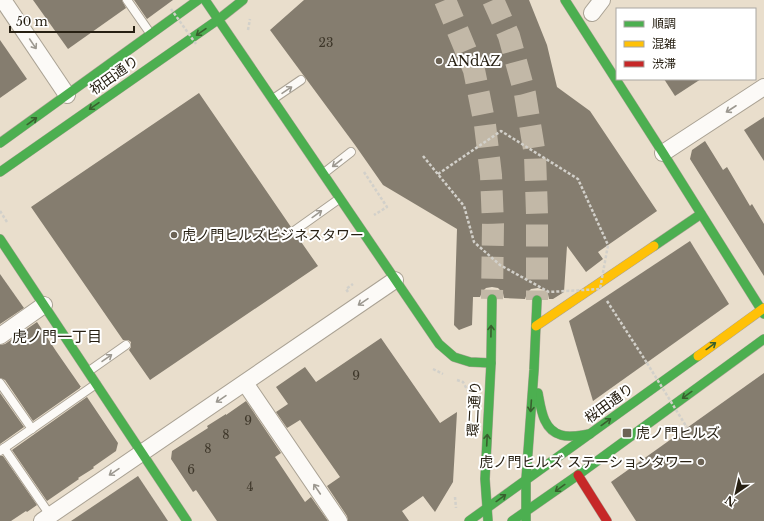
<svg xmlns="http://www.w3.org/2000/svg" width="764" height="521" font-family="'Libre Baskerville','Noto Sans JP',serif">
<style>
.building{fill:#857d6f}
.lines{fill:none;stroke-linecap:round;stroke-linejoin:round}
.secondary-tunnel{stroke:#c2b8a7;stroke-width:22;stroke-dasharray:22 11;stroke-linecap:butt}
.lane-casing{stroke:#aaa294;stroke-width:10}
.street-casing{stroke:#aaa294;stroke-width:18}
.fast-casing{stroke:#aaa294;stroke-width:10}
.slow-casing{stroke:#aaa294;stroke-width:10}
.jam-casing{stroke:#aaa294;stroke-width:10}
.path{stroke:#d2d0ca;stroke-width:2.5;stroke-dasharray:3 2;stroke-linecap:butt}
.lane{stroke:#fcfaf7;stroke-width:8}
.street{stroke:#fcfaf7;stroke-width:16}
.fast{stroke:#4caf50;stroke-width:9}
.slow{stroke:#ffc107;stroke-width:9}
.jam{stroke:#c62828;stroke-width:9}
.path-bridge{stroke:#d2d0ca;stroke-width:2.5;stroke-dasharray:3 2;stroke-linecap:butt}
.oneway{stroke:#38602e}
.oneway2{stroke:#9c9890}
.poi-dot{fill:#6b6254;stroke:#fff;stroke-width:1.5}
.labels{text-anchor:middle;stroke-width:4;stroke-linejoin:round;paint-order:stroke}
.number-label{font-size:12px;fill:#3e372a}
.poi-label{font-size:14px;fill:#272013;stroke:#fff;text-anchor:start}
.street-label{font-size:14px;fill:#272013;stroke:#fff}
.neighbourhood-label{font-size:15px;fill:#272013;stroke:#fff}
</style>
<rect width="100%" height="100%" fill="#e9decc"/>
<g class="building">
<path d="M 33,0 L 122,0 L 126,8 L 68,49 Z"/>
<path d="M 134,0 L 173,0 L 147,19 Z"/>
<path d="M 304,0 L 529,0 L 547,45 L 557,87 L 590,111 L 657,211 L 598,252 L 603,259 L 586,272 L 567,246 L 564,292 L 553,299 L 549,299 L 548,294 L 544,290 L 538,288 L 531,289 L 527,293 L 525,299 L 504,298 L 503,293 L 498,288 L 492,287 L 486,288 L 482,292 L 480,297 L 473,297 L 472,325 L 459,330 L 454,325 L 457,229 L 383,185 L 355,145 L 270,30 Z"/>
<path d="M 0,40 L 27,79 L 0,98 Z"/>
<path d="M 664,79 L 701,79 L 675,96 Z"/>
<path d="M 199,93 L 291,227 L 289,229 L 289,234 L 292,236 L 297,236 L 318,266 L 150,380 L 129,350 L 131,347 L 131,342 L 128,340 L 123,340 L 31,207 Z"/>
<path d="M 764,117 L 764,161 L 744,130 Z"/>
<path d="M 705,141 L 723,170 L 727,167 L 750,206 L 752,204 L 764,224 L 764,276 L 690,159 L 692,150 Z"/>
<path d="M 690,241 L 729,304 L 593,401 L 569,321 Z"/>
<path d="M 0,274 L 24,308 L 0,324 Z"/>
<path d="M 37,322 L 56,351 L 81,387 L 80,387 L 80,388 L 33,421 L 5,380 L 0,378 L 0,345 L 5,344 Z"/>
<path d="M 381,338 L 440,423 L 457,412 L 453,482 L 435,512 L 423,496 L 402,511 L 409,521 L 348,521 L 347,516 L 327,486 L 340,477 L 300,420 L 287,428 L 276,412 L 288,404 L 276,387 L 305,367 L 316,382 Z"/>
<path d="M 764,373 L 764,521 L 636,521 L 611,482 Z"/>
<path d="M 0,393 L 24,427 L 0,444 Z"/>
<path d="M 87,397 L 118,443 L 116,451 L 93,467 L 94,468 L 78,478 L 79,479 L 47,501 L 12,450 Z"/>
<path d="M 246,401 L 281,453 L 275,457 L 305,502 L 311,497 L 328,521 L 217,521 L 196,490 L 193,492 L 171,459 L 172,451 L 208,428 L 207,426 L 226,414 L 226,415 Z"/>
<path d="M 0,456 L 3,456 L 37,505 L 27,512 L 26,511 L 11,521 L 0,521 Z"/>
<path d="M 138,476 L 168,521 L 71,521 Z"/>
</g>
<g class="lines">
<g class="secondary-tunnel">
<path d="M 445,0 L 474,70 L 485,125 L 491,175 L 493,224 L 492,299"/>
<path d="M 493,0 L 509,36 L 525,94 L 535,155 L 537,214 L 537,300"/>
</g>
<g class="lane-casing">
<g id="lane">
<path d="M 127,0 L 150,33"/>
<path d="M 273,99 L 301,80"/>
<path d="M 324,173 L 351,152"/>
<path d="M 294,231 L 339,199"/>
<path d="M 89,371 L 126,345"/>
<path d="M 0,383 L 32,429"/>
<path d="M 4,448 L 50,515"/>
<path d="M 0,451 L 96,384"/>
</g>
</g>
<g class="street-casing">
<g id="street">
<path d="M 3,0 L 67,95"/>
<path d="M 592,13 L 602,0"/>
<path d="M 663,153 L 764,87"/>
<path d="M 0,336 L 44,305"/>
<path d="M 245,383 L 339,521"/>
<path d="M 42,521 L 395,280"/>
</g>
</g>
<g class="fast-casing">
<g id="fast">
<path d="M 205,0 L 439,344 L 454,357 L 470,362 L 491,363"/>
<path d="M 565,0 L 663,153 L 764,314"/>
<path d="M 0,143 L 198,0"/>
<path d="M 0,172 L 219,19 L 243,0"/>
<path d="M 0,239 L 187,521"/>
<path d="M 654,246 L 701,214"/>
<path d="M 538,393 C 541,409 543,430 561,435 C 570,438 581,435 590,434"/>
<path d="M 469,521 L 698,356"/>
<path d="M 488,521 L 485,479 L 491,363 L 492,299"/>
<path d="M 512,521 L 578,475 L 764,339"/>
<path d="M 526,521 L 526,479 L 534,370 L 537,300"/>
</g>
</g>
<g class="slow-casing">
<g id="slow">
<path d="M 536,326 L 654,246"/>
<path d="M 698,356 L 764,308"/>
</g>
</g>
<g class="jam-casing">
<path id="jam" d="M 578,475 L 607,521"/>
</g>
<g class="path">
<path d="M 248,30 L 250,19"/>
<path d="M 364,172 L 387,207 L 374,215"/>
<path d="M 0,211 L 7,222"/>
<path d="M 348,292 L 346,289 L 353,284"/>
<path d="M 607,301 L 647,363"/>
<path d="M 433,369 L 443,374"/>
<path d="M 457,380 L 463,382 L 469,393"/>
<path d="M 686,426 L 687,427"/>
<path d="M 455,497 L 456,508"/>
</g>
<use href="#lane" class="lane"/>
<use href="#street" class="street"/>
<use href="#fast" class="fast"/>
<use href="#slow" class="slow"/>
<use href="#jam" class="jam"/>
<g class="path-bridge">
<path d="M 171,9 L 196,44"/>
<path d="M 423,156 L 464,206 L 474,242 L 500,265 L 549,292 L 600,289 L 608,245 L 578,179 L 501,131 L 438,174"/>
<path d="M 647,363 L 686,426"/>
</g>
</g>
<defs><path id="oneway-shaft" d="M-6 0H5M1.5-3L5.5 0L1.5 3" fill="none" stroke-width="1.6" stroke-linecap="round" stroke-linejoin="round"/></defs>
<g class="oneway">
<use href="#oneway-shaft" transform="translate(201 32) rotate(145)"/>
<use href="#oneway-shaft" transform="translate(94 106) rotate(145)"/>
<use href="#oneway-shaft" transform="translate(32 121) rotate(-36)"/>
<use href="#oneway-shaft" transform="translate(491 331) rotate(-89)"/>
<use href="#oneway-shaft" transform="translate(711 346) rotate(-36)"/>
<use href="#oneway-shaft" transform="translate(687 395) rotate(144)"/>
<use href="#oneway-shaft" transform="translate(531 406) rotate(94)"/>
<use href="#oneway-shaft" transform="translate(606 422) rotate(-36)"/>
<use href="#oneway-shaft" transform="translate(487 440) rotate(-87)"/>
<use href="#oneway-shaft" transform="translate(560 488) rotate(144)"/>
<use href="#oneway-shaft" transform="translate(501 498) rotate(-36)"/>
</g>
<g class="oneway2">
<use href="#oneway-shaft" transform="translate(33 44) rotate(56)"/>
<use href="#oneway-shaft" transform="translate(287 90) rotate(-34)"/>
<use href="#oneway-shaft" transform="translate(731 109) rotate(147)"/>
<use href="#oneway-shaft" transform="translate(337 163) rotate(142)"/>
<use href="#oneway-shaft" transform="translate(317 214) rotate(-36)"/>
<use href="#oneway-shaft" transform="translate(363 302) rotate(146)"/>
<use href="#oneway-shaft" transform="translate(107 358) rotate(-35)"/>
<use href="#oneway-shaft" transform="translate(221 399) rotate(146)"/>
<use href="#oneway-shaft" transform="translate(114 472) rotate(146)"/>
<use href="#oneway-shaft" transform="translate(317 489) rotate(-124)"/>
</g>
<g class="poi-dot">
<circle cx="439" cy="61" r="4"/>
<circle cx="174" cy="235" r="4"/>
<rect x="622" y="428" width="10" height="10" rx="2"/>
<circle cx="701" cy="462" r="4"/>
</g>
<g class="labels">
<g class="number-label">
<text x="326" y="47">23</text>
<text x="356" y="380">9</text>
<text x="248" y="425">9</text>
<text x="226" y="439">8</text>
<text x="208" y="453">8</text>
<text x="191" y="474">6</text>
<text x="250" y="491">4</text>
</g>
<g class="poi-label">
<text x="447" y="66">ANdAZ</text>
<text x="182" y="240">虎ノ門ヒルズビジネスタワー</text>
<text x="636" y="438">虎ノ門ヒルズ</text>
<text x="693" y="467" text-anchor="end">虎ノ門ヒルズ ステーションタワー</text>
</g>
<g class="street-label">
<text transform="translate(114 75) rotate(-35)" y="5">祝田通り</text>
<text transform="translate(609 403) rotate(-36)" y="5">桜田通り</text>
<text transform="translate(474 409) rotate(-87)" y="5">環二通り</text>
</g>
<g class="neighbourhood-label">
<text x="57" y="342">虎ノ門一丁目</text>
</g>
</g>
<rect x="616" y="8" width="140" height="72" fill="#ffffff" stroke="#a9a6a1"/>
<rect x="624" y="21" width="20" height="6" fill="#4caf50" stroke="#a9a6a1"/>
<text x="652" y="28" font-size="12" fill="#272013">順調</text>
<rect x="624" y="41" width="20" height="6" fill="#ffc107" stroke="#a9a6a1"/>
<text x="652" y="48" font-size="12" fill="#272013">混雑</text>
<rect x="624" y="61" width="20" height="6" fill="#c62828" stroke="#a9a6a1"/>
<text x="652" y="68" font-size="12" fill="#272013">渋滞</text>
<g transform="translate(736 493) rotate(214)" stroke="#ffffff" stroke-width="3" paint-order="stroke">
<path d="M0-3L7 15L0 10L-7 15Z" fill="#272013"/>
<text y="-6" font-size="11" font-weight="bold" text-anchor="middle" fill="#272013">N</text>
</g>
<path d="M10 26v6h124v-6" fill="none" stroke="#272013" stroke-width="2"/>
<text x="16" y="26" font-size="12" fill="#272013" stroke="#ffffff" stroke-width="3" paint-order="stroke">50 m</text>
</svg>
